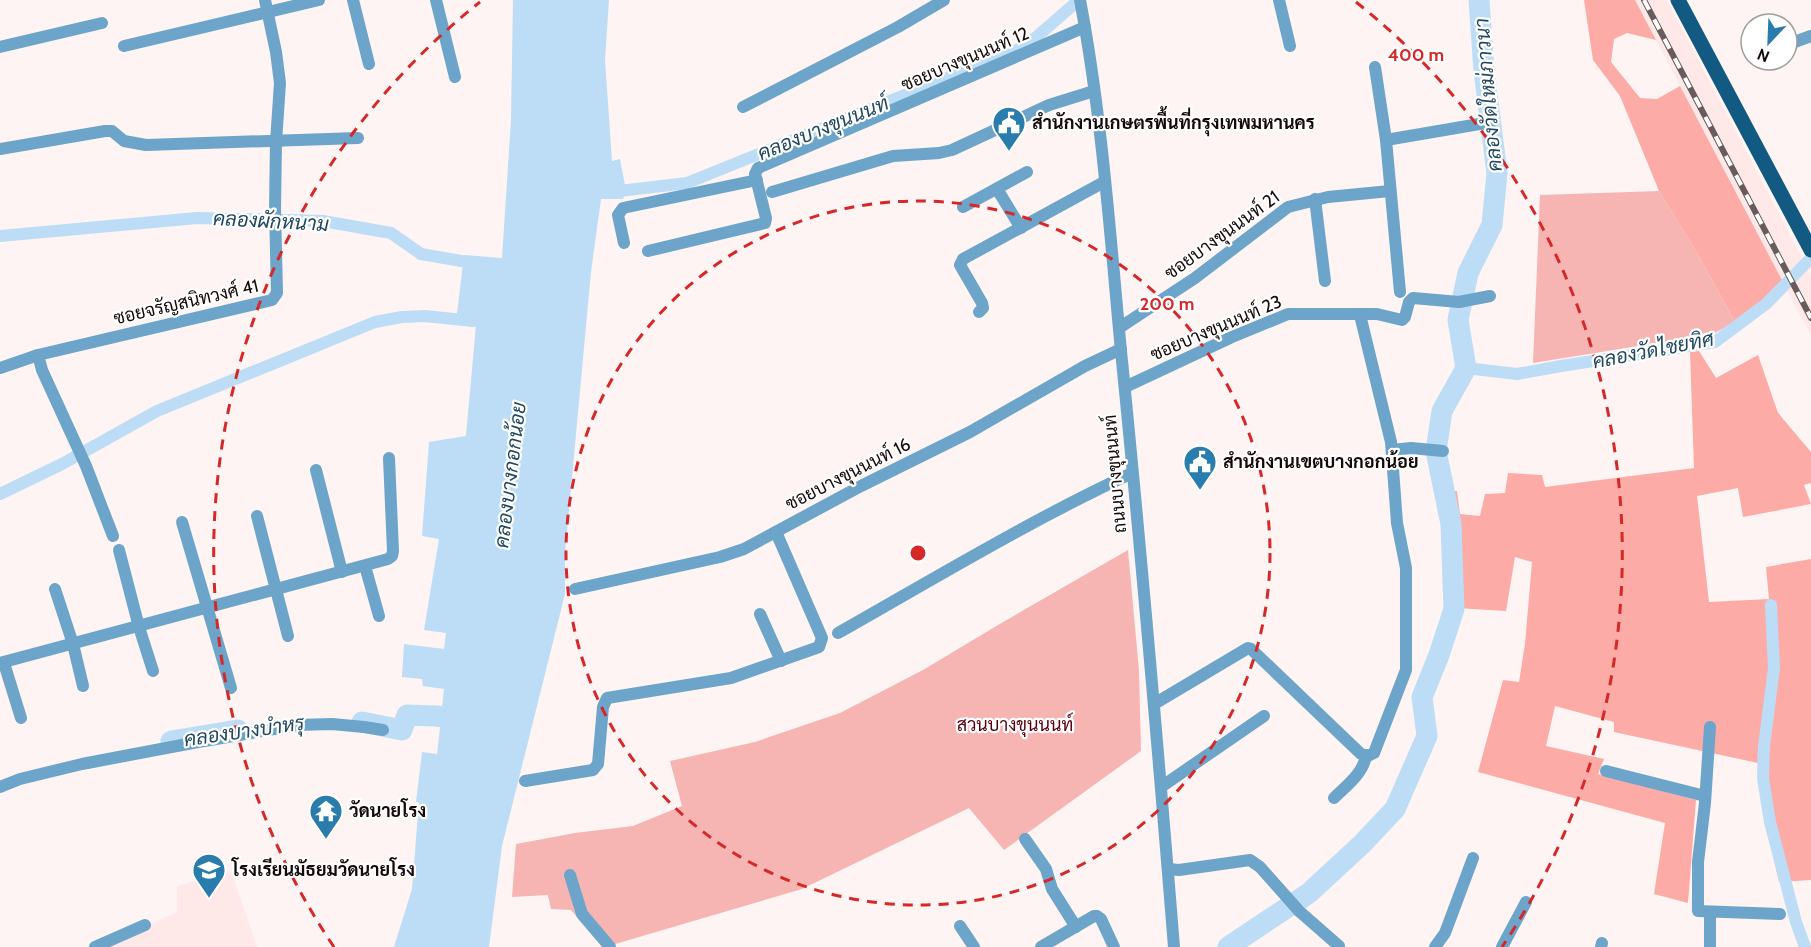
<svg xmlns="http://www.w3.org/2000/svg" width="1811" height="947" font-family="Cabin,Sarabun,sans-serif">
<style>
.built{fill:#fee9e8}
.green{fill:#f6b5b2}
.forest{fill:#fdaba7}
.water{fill:#bcddf5}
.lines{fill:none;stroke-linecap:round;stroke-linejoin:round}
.canal{stroke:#bcddf5;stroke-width:12}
.river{stroke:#bcddf5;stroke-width:21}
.minor{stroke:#6ca4ca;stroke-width:12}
.major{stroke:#135a82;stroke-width:15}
.rail-casing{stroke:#675c5b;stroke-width:6}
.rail{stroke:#fff;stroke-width:4;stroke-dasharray:11;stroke-linecap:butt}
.ring{fill:none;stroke:#d62828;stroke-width:3;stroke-dasharray:10 8}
.labels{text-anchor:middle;stroke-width:4.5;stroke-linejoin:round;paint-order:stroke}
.street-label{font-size:18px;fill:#150808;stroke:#fff}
.poi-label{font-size:18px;font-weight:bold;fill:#150808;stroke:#fff;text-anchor:start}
.park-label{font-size:18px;fill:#5b000e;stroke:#fff}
.water-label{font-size:20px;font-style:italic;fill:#224861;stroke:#fff}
.centre{fill:#d62828;stroke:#fff;stroke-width:3}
.ring-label{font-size:18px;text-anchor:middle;font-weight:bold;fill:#d62828;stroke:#fff;stroke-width:4.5;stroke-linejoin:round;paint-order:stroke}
</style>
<rect width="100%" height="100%" fill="#fdf4f3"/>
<g class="built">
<path d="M 1635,0 L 1667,0 L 1811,275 L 1811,336 Z"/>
<path d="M 231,871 L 257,947 L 98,947 L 147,926 L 177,912 L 177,886 Z"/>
</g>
<g class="green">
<path d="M 1659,191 L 1697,253 L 1735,322 L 1713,334 L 1533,363 L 1540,195 Z"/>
<path d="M 1128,550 L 1139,671 L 1141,751 L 1004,850 L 969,808 L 802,889 L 605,947 L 603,947 L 571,910 L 551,909 L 548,895 L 512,897 L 516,844 L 575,833 L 633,826 L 682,806 L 670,761 L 755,742 L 840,713 L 923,670 L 998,625 Z"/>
</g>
<g class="forest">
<path d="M 1584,0 L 1635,0 L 1656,40 L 1627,33 L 1614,39 L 1611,62 L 1640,98 L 1657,99 L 1680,86 L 1784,284 L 1735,322 L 1697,253 L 1659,191 L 1620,96 L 1593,60 Z"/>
<path d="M 1699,351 L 1716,378 L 1758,355 L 1778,413 L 1811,452 L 1811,483 L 1804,485 L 1811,504 L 1743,517 L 1738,488 L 1697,496 L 1709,602 L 1769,599 L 1766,567 L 1811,559 L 1811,880 L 1779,882 L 1763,809 L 1758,763 L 1614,732 L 1614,722 L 1555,706 L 1546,746 L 1604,759 L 1598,774 L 1696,800 L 1688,903 L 1654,894 L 1665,823 L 1478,772 L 1503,680 L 1519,682 L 1525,644 L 1532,562 L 1515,557 L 1506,611 L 1456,608 L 1439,493 L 1457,491 L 1460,514 L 1480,516 L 1485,494 L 1505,493 L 1508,473 L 1542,475 L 1545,487 L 1694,468 L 1690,352 Z"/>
</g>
<path class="water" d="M 513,0 L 609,0 L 605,60 L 612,161 L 620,159 L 626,191 L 623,199 L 601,199 L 591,272 L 565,553 L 565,594 L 502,846 L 489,947 L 394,947 L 412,889 L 419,802 L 416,802 L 422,752 L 437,754 L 441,719 L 436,718 L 436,707 L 442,708 L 444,689 L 423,686 L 422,679 L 402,677 L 404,644 L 444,649 L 446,633 L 424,630 L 439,539 L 422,536 L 429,442 L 466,436 L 476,325 L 456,322 L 464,255 L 502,258 L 511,120 Z"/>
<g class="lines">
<g class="canal">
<path d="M 611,192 L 687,183 L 1026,46 L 1079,0"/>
<path d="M 0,236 L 197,218 L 323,221 L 391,233 L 421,254 L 479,264"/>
<path d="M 1466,368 L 1517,374 L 1561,366 L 1715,342 L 1766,304 L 1811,258"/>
<path d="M 0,494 L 62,464 L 157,411 L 375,322 L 402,317 L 425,316 L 473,321"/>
<path d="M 1771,605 L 1774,668 L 1764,746 L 1763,778 L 1770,822 L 1796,922 L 1805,947"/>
</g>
<g class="river">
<path d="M 362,722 L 402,730 L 407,715 L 436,716 L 465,720"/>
<path d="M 171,741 L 238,730"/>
<path d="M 1228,947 L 1309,893 L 1362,844 L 1395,809 L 1427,736 L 1422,697 L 1439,655 L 1454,609 L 1451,524 L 1436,451 L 1442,411 L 1466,368 L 1458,320 L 1468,273 L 1492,225 L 1497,173 L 1484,71 L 1479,0"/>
</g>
<g class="minor">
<path d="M 353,0 L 369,64"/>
<path d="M 436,0 L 455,77"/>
<path d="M 1080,0 C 1102,116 1110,234 1121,351 C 1141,550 1158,748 1174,947"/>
<path d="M 1279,0 L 1290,46"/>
<path d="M 1789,44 L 1811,36"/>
<path d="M 124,46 L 319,0"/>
<path d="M 0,47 L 102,23"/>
<path d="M 1375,67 L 1386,140 L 1400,292"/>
<path d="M 743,107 L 898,27 L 944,0"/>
<path d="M 1386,140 L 1491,122"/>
<path d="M 0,149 L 105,131 L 112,131 L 124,141 L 146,145 L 358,138"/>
<path d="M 997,189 L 1021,228"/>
<path d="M 772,192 L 893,156 L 939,153 L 952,150 L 1049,105 L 1094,91"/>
<path d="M 1315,199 L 1325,281"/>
<path d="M 963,207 L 1027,172"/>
<path d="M 624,243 L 618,215 L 623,208 L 757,180"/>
<path d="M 648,251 L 765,223 L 766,218 L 755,174 L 758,168 L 1085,27"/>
<path d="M 979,312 L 983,308 L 982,303 L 960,265 L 963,259 L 1104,182"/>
<path d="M 1119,328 L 1195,278 L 1288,207 L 1328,197 L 1390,191"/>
<path d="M 0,368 L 38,355"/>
<path d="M 1125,387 L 1232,337 L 1288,314 L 1377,314 L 1402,320 L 1405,317 L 1409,302 L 1413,298 L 1459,302 L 1490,296"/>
<path d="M 1392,450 L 1411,448 L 1443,451"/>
<path d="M 316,470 L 342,572"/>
<path d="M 257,516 L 288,636"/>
<path d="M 182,522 L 231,688"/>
<path d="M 113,536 L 86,466 L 42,370 L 38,355 L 272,300 L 277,293 L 275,209 L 276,142 L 280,83 L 276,52 L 265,0"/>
<path d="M 119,550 L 139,627 L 153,671"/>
<path d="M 365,566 L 379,616"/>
<path d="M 55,589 L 73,644 L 83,686"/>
<path d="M 575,589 L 720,557 L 744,549 L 861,486 L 970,432 L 1085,366 L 1121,349"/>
<path d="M 760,614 L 781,661"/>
<path d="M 838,633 C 935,578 1031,520 1132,473"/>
<path d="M 0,663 L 388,559 L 392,556 L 393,551 L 389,458"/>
<path d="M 4,663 L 21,718"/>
<path d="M 1154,704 L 1248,648 L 1251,649 L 1361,754 L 1368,756 L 1374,753 L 1406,670 L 1406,568 L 1397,523 L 1391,442 L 1360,315"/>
<path d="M 1710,727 L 1705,803 L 1698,862 L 1698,911 L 1780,914"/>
<path d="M 1606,771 L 1705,796"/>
<path d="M 525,781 L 593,770 L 598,764 L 603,707 L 607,698 L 731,678 L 819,647 L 822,638 L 776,532"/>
<path d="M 0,787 L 20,779 L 82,764 L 198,742 L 297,725 L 332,724 L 364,727 L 383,730"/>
<path d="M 1161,787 L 1264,716"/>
<path d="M 1334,798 C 1346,786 1364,773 1366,755"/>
<path d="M 1025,839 L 1046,869 L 1052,889 L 1076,927"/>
<path d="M 1168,869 L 1179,870 L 1250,860 L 1260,867 L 1299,911 L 1339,946"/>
<path d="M 570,875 L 582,914 L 610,947"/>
<path d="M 1710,913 L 1710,947"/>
<path d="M 960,926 L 974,947"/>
<path d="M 95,947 L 145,925"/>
<path d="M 1041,947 L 1094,916 L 1097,916 L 1101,919 L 1114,947"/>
<path d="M 1435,947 L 1445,933 L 1473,858"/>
<path d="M 1502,947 L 1526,902"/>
<path d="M 1601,947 L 1602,943"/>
</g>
<path class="major" d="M 1678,0 L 1811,250"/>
<g class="rail-casing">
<path id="rail" d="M 1644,0 L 1811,318"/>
</g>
<use href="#rail" class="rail"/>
</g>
<g class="ring">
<circle cx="918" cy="553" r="352"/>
<path d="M334 947A704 704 0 0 1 480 2M1356 2A704 704 0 0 1 1502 947"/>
</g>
<defs>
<g id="civic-pin" transform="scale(1.725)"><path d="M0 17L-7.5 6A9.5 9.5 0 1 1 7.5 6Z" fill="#2a7cac" stroke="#fff"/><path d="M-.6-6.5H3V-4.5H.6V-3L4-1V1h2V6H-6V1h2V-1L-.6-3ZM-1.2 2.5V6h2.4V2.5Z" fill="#fff"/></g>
<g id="temple-pin" transform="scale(1.725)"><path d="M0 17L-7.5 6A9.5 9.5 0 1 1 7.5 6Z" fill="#2a7cac" stroke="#fff"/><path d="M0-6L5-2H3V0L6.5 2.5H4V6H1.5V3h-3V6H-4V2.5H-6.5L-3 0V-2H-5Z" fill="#fff"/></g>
<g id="school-pin" transform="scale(1.725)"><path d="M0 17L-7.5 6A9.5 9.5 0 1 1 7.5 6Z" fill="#2a7cac" stroke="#fff"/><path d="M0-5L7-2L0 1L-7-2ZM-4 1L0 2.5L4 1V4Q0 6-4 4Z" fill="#fff"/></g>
</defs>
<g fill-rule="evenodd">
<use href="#civic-pin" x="1009" y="123"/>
<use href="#civic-pin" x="1200" y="462"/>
<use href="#temple-pin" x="326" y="811"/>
<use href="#school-pin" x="209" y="870"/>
</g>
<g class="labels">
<g class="street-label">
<text transform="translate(965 59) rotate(-23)" y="6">ซอยบางขุนนนท์ 12</text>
<text transform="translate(1222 235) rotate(-36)" y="6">ซอยบางขุนนนท์ 21</text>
<text transform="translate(186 302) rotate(-13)" y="6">ซอยจรัญสนิทวงศ์ 41</text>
<text transform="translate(1216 328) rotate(-23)" y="6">ซอยบางขุนนนท์ 23</text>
<text transform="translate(848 474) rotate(-27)" y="6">ซอยบางขุนนนท์ 16</text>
<text transform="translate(1115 474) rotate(-95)" y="6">ถนนบางขุนนนท์</text>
</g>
<g class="poi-label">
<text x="1032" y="129">สำนักงานเกษตรพื้นที่กรุงเทพมหานคร</text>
<text x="1223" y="468">สำนักงานเขตบางกอกน้อย</text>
<text x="349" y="817">วัดนายโรง</text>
<text x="232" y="876">โรงเรียนมัธยมวัดนายโรง</text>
</g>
<g class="park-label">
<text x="1015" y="731">สวนบางขุนนนท์</text>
</g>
<g class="water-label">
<text transform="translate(1488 95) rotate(-95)" y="7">คลองวัดใหม่ภาวนา</text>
<text transform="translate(823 128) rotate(-22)" y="7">คลองบางขุนนนท์</text>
<text transform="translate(271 221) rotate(3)" y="7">คลองผักหนาม</text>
<text transform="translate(1653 350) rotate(-11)" y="7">คลองวัดไชยทิศ</text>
<text transform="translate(510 475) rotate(-83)" y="7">คลองบางกอกน้อย</text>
<text transform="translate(244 731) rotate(-8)" y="7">คลองบางบำหรุ</text>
</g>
</g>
<circle cx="918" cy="553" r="9" class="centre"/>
<g class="ring-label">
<text x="1416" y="61">400 m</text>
<text x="1167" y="310">200 m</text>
</g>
<g transform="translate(1769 42) rotate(203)"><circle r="28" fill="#ffffff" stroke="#a19c9c" stroke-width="1.5"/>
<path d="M0-4.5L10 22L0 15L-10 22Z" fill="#2a7cac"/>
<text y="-9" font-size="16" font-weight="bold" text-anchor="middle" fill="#150808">N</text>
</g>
</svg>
